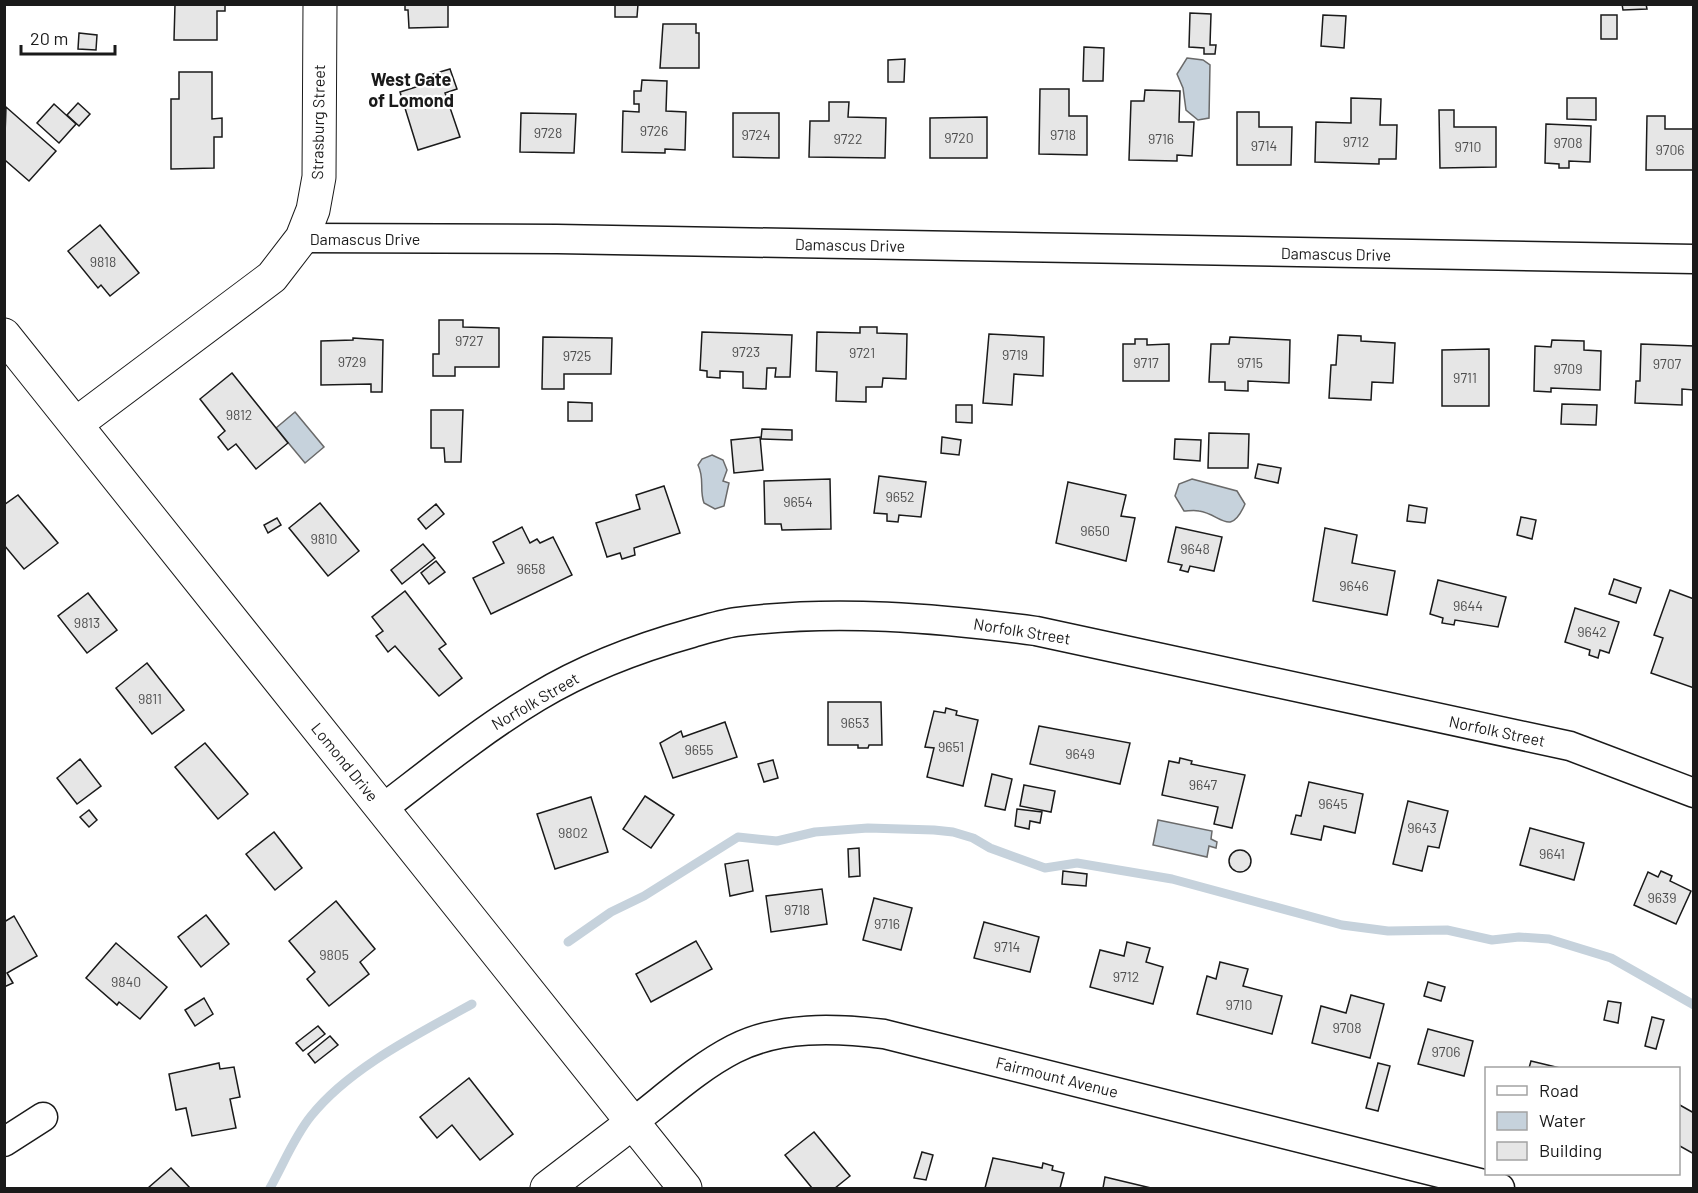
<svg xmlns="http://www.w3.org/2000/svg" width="1698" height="1193" font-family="Barlow,sans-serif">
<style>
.water{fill:#c6d2dc;stroke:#6a6a6a;stroke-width:1.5}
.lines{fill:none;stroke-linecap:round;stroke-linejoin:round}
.stream{stroke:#c6d2dc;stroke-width:9}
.building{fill:#e6e6e6;stroke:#1a1a1a;stroke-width:1.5}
.street-casing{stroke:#1a1a1a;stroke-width:31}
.secondary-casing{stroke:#1a1a1a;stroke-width:35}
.street{stroke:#fff;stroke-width:28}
.secondary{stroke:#fff;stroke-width:33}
.labels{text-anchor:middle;stroke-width:4.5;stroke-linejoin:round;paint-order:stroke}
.number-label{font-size:14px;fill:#4d4d4d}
.street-label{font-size:16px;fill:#1a1a1a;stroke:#fff}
.neighbourhood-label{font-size:18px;font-weight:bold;fill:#1a1a1a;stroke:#fff}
</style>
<rect width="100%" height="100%" fill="#fff"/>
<g class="water">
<path d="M 1187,58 L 1203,60 L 1210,65 L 1209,118 L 1198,120 L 1186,110 L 1183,88 L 1177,74 Z"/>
<path d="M 295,412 L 324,447 L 305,463 L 276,428 Z"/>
<path d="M 712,455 L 723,460 L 727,470 L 723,481 L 729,483 L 724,506 L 715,509 L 704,503 C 699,489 705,479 698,465 L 702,459 Z"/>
<path d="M 1192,479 L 1237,491 L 1245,504 C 1230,538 1221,514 1199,511 C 1194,510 1188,511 1184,511 L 1175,496 L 1179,484 Z"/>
<path d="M 1158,820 L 1212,831 L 1211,839 L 1217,842 L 1216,848 L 1209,846 L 1207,857 L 1153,845 Z"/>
</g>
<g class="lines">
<g class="stream">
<path d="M 568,942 L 611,912 L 644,896 L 738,837 L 777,841 L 815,832 L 868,828 L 934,830 L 953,832 L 973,838 L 990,848 L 1045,868 L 1077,863 L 1172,879 L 1342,925 L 1388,931 L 1447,930 L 1492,940 L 1519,937 L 1549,939 L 1611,958 L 1694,1005"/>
<path d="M 270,1188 C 283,1165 294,1137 311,1116 C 349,1068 418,1034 472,1004"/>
</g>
</g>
<g class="building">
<path d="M 175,4 L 225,4 L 225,11 L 217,11 L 217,40 L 174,40 Z"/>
<path d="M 405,4 L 448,4 L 448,27 L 409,28 L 408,10 L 405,10 Z"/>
<path d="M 615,4 L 638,4 L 637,17 L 615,17 Z"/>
<path d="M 1622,4 L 1646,4 L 1647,9 L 1623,10 Z"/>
<path d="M 1190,13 L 1211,14 L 1210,45 L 1216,45 L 1215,54 L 1204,54 L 1204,48 L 1189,47 Z"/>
<path d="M 1323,15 L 1346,16 L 1344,48 L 1321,46 Z"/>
<rect x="1601" y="15" width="16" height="24"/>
<path d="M 663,24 L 696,24 L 696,33 L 699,33 L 699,68 L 660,68 Z"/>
<path d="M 79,33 L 97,35 L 96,50 L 78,49 Z"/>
<path d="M 1084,47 L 1104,48 L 1103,81 L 1083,81 Z"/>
<path d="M 905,59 L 904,82 L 888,82 L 888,60 Z"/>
<path d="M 450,69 L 457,89 L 445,93 L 460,137 L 418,150 L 400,92 L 435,81 L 433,74 Z"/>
<path d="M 179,72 L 212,72 L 212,119 L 222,118 L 222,137 L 214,137 L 214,168 L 171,169 L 171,99 L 179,99 Z"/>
<path d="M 642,80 L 667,81 L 666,111 L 686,112 L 685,150 L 665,149 L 665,153 L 622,152 L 623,111 L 639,112 L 639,104 L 634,104 L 634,91 L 641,91 Z"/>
<path d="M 1040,89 L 1069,89 L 1069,116 L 1087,116 L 1087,155 L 1039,154 Z"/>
<path d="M 1145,90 L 1180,91 L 1179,122 L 1194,122 L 1192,156 L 1177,155 L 1177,161 L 1129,160 L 1131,101 L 1144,101 Z"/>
<path d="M 1351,98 L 1381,99 L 1380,125 L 1397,125 L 1396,159 L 1379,159 L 1379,164 L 1315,162 L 1316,122 L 1351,123 Z"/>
<path d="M 1567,98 L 1596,98 L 1596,120 L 1567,119 Z"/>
<path d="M 829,102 L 849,102 L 848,117 L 886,118 L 885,158 L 809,157 L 810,121 L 829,121 Z"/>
<path d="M 78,103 L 90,114 L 79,126 L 67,115 Z"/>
<path d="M 54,104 L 76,124 L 59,143 L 37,123 Z"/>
<path d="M 6,107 L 56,151 L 29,181 L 6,161 L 4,163 Z"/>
<path d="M 1439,110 L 1454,110 L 1454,127 L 1496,127 L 1496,167 L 1440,168 Z"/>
<path d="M 1237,112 L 1259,112 L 1259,127 L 1292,127 L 1291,165 L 1237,165 Z"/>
<path d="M 521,113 L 576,114 L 574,153 L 520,152 Z"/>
<path d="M 733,113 L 779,113 L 779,158 L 733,157 Z"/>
<path d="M 1647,116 L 1665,116 L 1665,129 L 1694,129 L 1694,170 L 1646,170 Z"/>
<path d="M 987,117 L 987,158 L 930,158 L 930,118 Z"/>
<path d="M 1546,124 L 1591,126 L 1590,162 L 1569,161 L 1569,168 L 1559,168 L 1559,164 L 1545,163 Z"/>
<path d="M 100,225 L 139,273 L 110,296 L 101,285 L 98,288 L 68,251 Z"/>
<path d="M 439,320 L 463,320 L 463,327 L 499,328 L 499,367 L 455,367 L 455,376 L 433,376 L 433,354 L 439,354 Z"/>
<path d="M 860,327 L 877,327 L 877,333 L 907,334 L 906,379 L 883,378 L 882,387 L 866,387 L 866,402 L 836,401 L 837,372 L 816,371 L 817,332 L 860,333 Z"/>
<path d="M 702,332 L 792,335 L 790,377 L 775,377 L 776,368 L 767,368 L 766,389 L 743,388 L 743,372 L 720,371 L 720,378 L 707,377 L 707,371 L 700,370 Z"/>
<path d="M 989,334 L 1044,337 L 1043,376 L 1014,374 L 1012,405 L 983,403 Z"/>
<path d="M 1338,335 L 1361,336 L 1361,341 L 1395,343 L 1393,383 L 1372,382 L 1371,400 L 1329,398 L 1331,365 L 1336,365 Z"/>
<path d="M 543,337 L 612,338 L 611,374 L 564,374 L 564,389 L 542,389 Z"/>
<path d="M 1230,337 L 1290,340 L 1289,383 L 1248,381 L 1248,391 L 1225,390 L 1225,382 L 1209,382 L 1211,344 L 1229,344 Z"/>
<path d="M 353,338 L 383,340 L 382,392 L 371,392 L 371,384 L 321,385 L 321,341 L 353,340 Z"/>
<path d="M 1135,339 L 1147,339 L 1147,345 L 1169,344 L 1169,381 L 1123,381 L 1123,344 L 1135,344 Z"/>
<path d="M 1552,340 L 1584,341 L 1584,350 L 1601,351 L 1600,390 L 1551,388 L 1551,392 L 1534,391 L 1535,346 L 1551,347 Z"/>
<path d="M 1641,344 L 1694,346 L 1694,390 L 1682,389 L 1682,405 L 1635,403 L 1636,381 L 1640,381 Z"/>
<path d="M 1489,349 L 1489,406 L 1442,406 L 1442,350 Z"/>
<path d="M 232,373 L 288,443 L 256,469 L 236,444 L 228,450 L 218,437 L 225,431 L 200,399 Z"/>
<path d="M 568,402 L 592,403 L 592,421 L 568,421 Z"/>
<path d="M 1562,404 L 1597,405 L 1596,425 L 1561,424 Z"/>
<path d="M 956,405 L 972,405 L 972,423 L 956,422 Z"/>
<path d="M 431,410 L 463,410 L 461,462 L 445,462 L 444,448 L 431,448 Z"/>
<path d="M 762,429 L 792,430 L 792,440 L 761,439 Z"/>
<path d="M 1209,433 L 1249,434 L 1248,468 L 1208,468 Z"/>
<path d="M 760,437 L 763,470 L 734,473 L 731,440 Z"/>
<path d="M 942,437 L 961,440 L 959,455 L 941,453 Z"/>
<path d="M 1175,439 L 1201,440 L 1200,461 L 1174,459 Z"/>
<path d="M 1258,464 L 1281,468 L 1278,483 L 1255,478 Z"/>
<path d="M 879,476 L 926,482 L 921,517 L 899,515 L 898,522 L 887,521 L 887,514 L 874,513 Z"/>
<path d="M 830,479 L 831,529 L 782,530 L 781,524 L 765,524 L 764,481 Z"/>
<path d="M 1068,482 L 1126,495 L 1121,516 L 1135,518 L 1126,561 L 1056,543 Z"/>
<path d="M 664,486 L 680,533 L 634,548 L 635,555 L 622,559 L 620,553 L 607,557 L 596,523 L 640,509 L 636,495 Z"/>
<path d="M 18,495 L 58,543 L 24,569 L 4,545 L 4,505 Z"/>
<path d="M 320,503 L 359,551 L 328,576 L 289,528 Z"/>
<path d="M 436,504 L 444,514 L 426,529 L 418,519 Z"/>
<path d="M 1409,505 L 1427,508 L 1425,523 L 1407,521 Z"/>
<path d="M 1521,517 L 1536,520 L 1532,539 L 1517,535 Z"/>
<path d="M 277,518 L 281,525 L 268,533 L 264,525 Z"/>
<path d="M 522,527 L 530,543 L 537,539 L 540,543 L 553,537 L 572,575 L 491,614 L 473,578 L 504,563 L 493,542 Z"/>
<path d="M 1176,527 L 1222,537 L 1214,571 L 1190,566 L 1188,572 L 1180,570 L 1182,565 L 1168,562 Z"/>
<path d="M 1325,528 L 1357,535 L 1352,563 L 1395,571 L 1387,615 L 1313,601 Z"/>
<path d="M 423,544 L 435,558 L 402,584 L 391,570 Z"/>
<path d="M 436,561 L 445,572 L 429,584 L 421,573 Z"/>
<path d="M 1614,579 L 1641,588 L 1636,603 L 1609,594 Z"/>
<path d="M 1438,580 L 1506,597 L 1498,627 L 1455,620 L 1454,625 L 1442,623 L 1443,618 L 1430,614 Z"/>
<path d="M 1670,590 L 1694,599 L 1694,688 L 1651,673 L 1663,638 L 1654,635 Z"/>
<path d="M 405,591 L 446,644 L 439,649 L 462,678 L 439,696 L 395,646 L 388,652 L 376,636 L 383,631 L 372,617 Z"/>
<path d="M 88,593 L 117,630 L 87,653 L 58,616 Z"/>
<path d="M 1575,608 L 1619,622 L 1609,653 L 1600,650 L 1598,658 L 1589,655 L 1590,650 L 1565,642 Z"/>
<path d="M 147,663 L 184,710 L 152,734 L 116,688 Z"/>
<path d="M 828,702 L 881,702 L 882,745 L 869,745 L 868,748 L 858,748 L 858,745 L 828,745 Z"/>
<path d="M 946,708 L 957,711 L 956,715 L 978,720 L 963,786 L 927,777 L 934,748 L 925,747 L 934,711 L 945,713 Z"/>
<path d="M 725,722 L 737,757 L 673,778 L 660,743 L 681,731 L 683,737 Z"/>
<path d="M 1039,726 L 1130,743 L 1120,784 L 1030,764 Z"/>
<path d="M 205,743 L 248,794 L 218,819 L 175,767 Z"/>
<path d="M 1180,758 L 1192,761 L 1191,764 L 1245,775 L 1232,828 L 1214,824 L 1218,807 L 1162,795 L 1169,761 L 1179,763 Z"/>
<path d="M 80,759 L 101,786 L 77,804 L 57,778 Z"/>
<path d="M 773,760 L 778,778 L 764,782 L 758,764 Z"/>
<path d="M 992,774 L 1012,779 L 1005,810 L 985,806 Z"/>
<path d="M 1309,782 L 1363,794 L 1355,833 L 1324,826 L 1321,840 L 1291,834 L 1296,815 L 1301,816 Z"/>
<path d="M 1024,785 L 1055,791 L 1051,812 L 1020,806 Z"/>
<path d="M 645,796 L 674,815 L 651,848 L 623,829 Z"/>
<path d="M 591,797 L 608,852 L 555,869 L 537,814 Z"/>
<path d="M 1408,801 L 1448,811 L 1439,848 L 1428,846 L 1422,871 L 1393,864 Z"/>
<path d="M 1017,809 L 1042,812 L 1040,823 L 1030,821 L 1029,829 L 1015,826 Z"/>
<path d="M 89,810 L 97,820 L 89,827 L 80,817 Z"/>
<path d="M 1530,828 L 1584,843 L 1574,880 L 1520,865 Z"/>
<path d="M 274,832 L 302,868 L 275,890 L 246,854 Z"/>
<path d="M 859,848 L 860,876 L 849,877 L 848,849 Z"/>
<circle cx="1240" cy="861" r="11"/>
<path d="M 748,860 L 753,891 L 730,896 L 725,864 Z"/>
<path d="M 1063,871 L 1087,874 L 1086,886 L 1062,884 Z"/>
<path d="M 1661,871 L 1672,876 L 1670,881 L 1691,891 L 1676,924 L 1634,905 L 1648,872 L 1658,877 Z"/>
<path d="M 822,889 L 827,924 L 771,932 L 766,896 Z"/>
<path d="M 874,898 L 912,908 L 901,950 L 863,940 Z"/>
<path d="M 336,901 L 375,949 L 360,962 L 369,974 L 329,1006 L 307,979 L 315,972 L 289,941 Z"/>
<path d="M 206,915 L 229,944 L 201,967 L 178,937 Z"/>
<path d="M 14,916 L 37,956 L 7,973 L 13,983 L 4,987 L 4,922 Z"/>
<path d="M 984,922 L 1039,937 L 1030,972 L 974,958 Z"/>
<path d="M 696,941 L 712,969 L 651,1002 L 636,974 Z"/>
<path d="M 1127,942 L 1150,948 L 1146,962 L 1163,967 L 1153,1004 L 1090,987 L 1100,950 L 1124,956 Z"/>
<path d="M 116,943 L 167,987 L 140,1019 L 119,1002 L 117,1005 L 86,978 Z"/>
<path d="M 1220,962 L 1248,969 L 1243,986 L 1282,996 L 1272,1034 L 1197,1014 L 1207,976 L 1216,979 Z"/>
<path d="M 1428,982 L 1445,987 L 1441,1001 L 1424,996 Z"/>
<path d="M 1351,995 L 1384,1004 L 1370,1058 L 1312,1043 L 1321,1006 L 1346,1013 Z"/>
<path d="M 204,998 L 213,1014 L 195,1026 L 185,1010 Z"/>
<path d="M 1608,1001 L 1621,1003 L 1618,1023 L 1604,1020 Z"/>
<path d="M 1652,1017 L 1664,1020 L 1656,1049 L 1645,1046 Z"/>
<path d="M 318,1026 L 325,1034 L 303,1051 L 296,1043 Z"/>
<path d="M 1428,1029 L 1473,1041 L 1464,1076 L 1418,1064 Z"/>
<path d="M 330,1036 L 338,1045 L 315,1063 L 308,1054 Z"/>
<path d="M 1531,1061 L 1560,1068 L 1529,1068 Z"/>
<path d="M 219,1063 L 220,1069 L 234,1067 L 240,1097 L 230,1099 L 236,1128 L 192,1136 L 186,1108 L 176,1110 L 169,1074 Z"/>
<path d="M 1378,1063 L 1390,1066 L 1378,1111 L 1366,1108 Z"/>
<path d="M 469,1078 L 513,1134 L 480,1160 L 452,1125 L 437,1138 L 420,1117 Z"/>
<path d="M 1678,1104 L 1694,1113 L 1694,1154 L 1678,1145 Z"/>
<path d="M 814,1132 L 850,1176 L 835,1188 L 812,1188 L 785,1155 Z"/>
<path d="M 922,1152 L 933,1155 L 926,1180 L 914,1178 Z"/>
<path d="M 993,1158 L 1042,1168 L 1043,1163 L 1053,1166 L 1052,1170 L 1064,1173 L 1060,1188 L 985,1188 Z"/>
<path d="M 171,1168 L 190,1188 L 148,1188 Z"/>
<path d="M 1105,1177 L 1151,1188 L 1103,1188 Z"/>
</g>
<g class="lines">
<g class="street-casing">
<g id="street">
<path d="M 302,238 L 557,239 L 1694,259"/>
<path d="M 382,809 C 433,770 482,730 537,697 C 585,668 638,648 692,633 C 706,629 722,624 736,622 C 836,609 937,618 1036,631 L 1570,746 L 1694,793"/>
<path d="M 632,1123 C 665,1098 697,1068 734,1049 C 779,1026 835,1028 884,1034 L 1500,1188"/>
<path d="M 4,1142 L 43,1117"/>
</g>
</g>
<g class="secondary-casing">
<g id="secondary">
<path d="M 4,335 L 685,1188"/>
<path d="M 76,424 L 272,277 L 302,238 L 313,210 L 319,177 L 320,4"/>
<path d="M 547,1188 L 632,1123"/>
</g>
</g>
<use href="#street" class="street"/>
<use href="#secondary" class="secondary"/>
</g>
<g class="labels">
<g class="number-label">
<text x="654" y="136">9726</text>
<text x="548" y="138">9728</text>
<text x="756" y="140">9724</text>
<text x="1063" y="140">9718</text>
<text x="959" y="143">9720</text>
<text x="848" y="144">9722</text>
<text x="1161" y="144">9716</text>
<text x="1356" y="147">9712</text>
<text x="1568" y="148">9708</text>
<text x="1264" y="151">9714</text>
<text x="1468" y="152">9710</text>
<text x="1670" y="155">9706</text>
<text x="103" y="267">9818</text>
<text x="469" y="346">9727</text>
<text x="746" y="357">9723</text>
<text x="862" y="358">9721</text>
<text x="1015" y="360">9719</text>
<text x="577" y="361">9725</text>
<text x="352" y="367">9729</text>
<text x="1146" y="368">9717</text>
<text x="1250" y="368">9715</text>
<text x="1667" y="369">9707</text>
<text x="1568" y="374">9709</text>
<text x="1465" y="383">9711</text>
<text x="239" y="420">9812</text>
<text x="900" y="502">9652</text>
<text x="798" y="507">9654</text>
<text x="1095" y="536">9650</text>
<text x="324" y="544">9810</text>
<text x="1195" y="554">9648</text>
<text x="531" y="574">9658</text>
<text x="1354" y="591">9646</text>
<text x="1468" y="611">9644</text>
<text x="87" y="628">9813</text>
<text x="1592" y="637">9642</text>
<text x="150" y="704">9811</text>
<text x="855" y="728">9653</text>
<text x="951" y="752">9651</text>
<text x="699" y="755">9655</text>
<text x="1080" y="759">9649</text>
<text x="1203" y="790">9647</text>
<text x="1333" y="809">9645</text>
<text x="1422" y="833">9643</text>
<text x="573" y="838">9802</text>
<text x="1552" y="859">9641</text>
<text x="1662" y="903">9639</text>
<text x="797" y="915">9718</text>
<text x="887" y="929">9716</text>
<text x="1007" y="952">9714</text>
<text x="334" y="960">9805</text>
<text x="1126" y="982">9712</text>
<text x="126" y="987">9840</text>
<text x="1239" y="1010">9710</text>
<text x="1347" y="1033">9708</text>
<text x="1446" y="1057">9706</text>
</g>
<g class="street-label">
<text transform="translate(318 122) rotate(-89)" y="6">Strasburg Street</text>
<text x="365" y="245">Damascus Drive</text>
<text transform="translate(850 245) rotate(1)" y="6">Damascus Drive</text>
<text transform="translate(1336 254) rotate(1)" y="6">Damascus Drive</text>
<text transform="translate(1022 631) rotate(9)" y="6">Norfolk Street</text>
<text transform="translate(535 701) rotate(-30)" y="6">Norfolk Street</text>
<text transform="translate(1497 731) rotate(12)" y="6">Norfolk Street</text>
<text transform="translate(345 762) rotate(51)" y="6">Lomond Drive</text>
<text transform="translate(1057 1077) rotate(14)" y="6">Fairmount Avenue</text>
</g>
<g class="neighbourhood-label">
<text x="411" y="86">West Gate<tspan x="411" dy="21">of Lomond</tspan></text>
</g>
</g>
<rect width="1698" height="1193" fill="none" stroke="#1a1a1a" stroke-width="12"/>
<rect x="1485" y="1067" width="195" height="108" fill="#ffffff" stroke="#a3a3a3" stroke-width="1.5"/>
<rect x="1497" y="1086" width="30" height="9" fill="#ffffff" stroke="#a3a3a3" stroke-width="1.5"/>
<text x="1539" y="1097" font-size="18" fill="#1a1a1a">Road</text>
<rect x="1497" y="1112" width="30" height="18" fill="#c6d2dc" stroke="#a3a3a3" stroke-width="1.5"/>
<text x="1539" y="1127" font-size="18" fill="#1a1a1a">Water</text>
<rect x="1497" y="1142" width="30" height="18" fill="#e6e6e6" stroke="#a3a3a3" stroke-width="1.5"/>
<text x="1539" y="1157" font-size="18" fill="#1a1a1a">Building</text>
<path d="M21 45v9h94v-9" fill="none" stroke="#1a1a1a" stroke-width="3"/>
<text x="30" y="45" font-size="18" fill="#1a1a1a" stroke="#ffffff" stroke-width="4.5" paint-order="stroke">20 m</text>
</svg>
